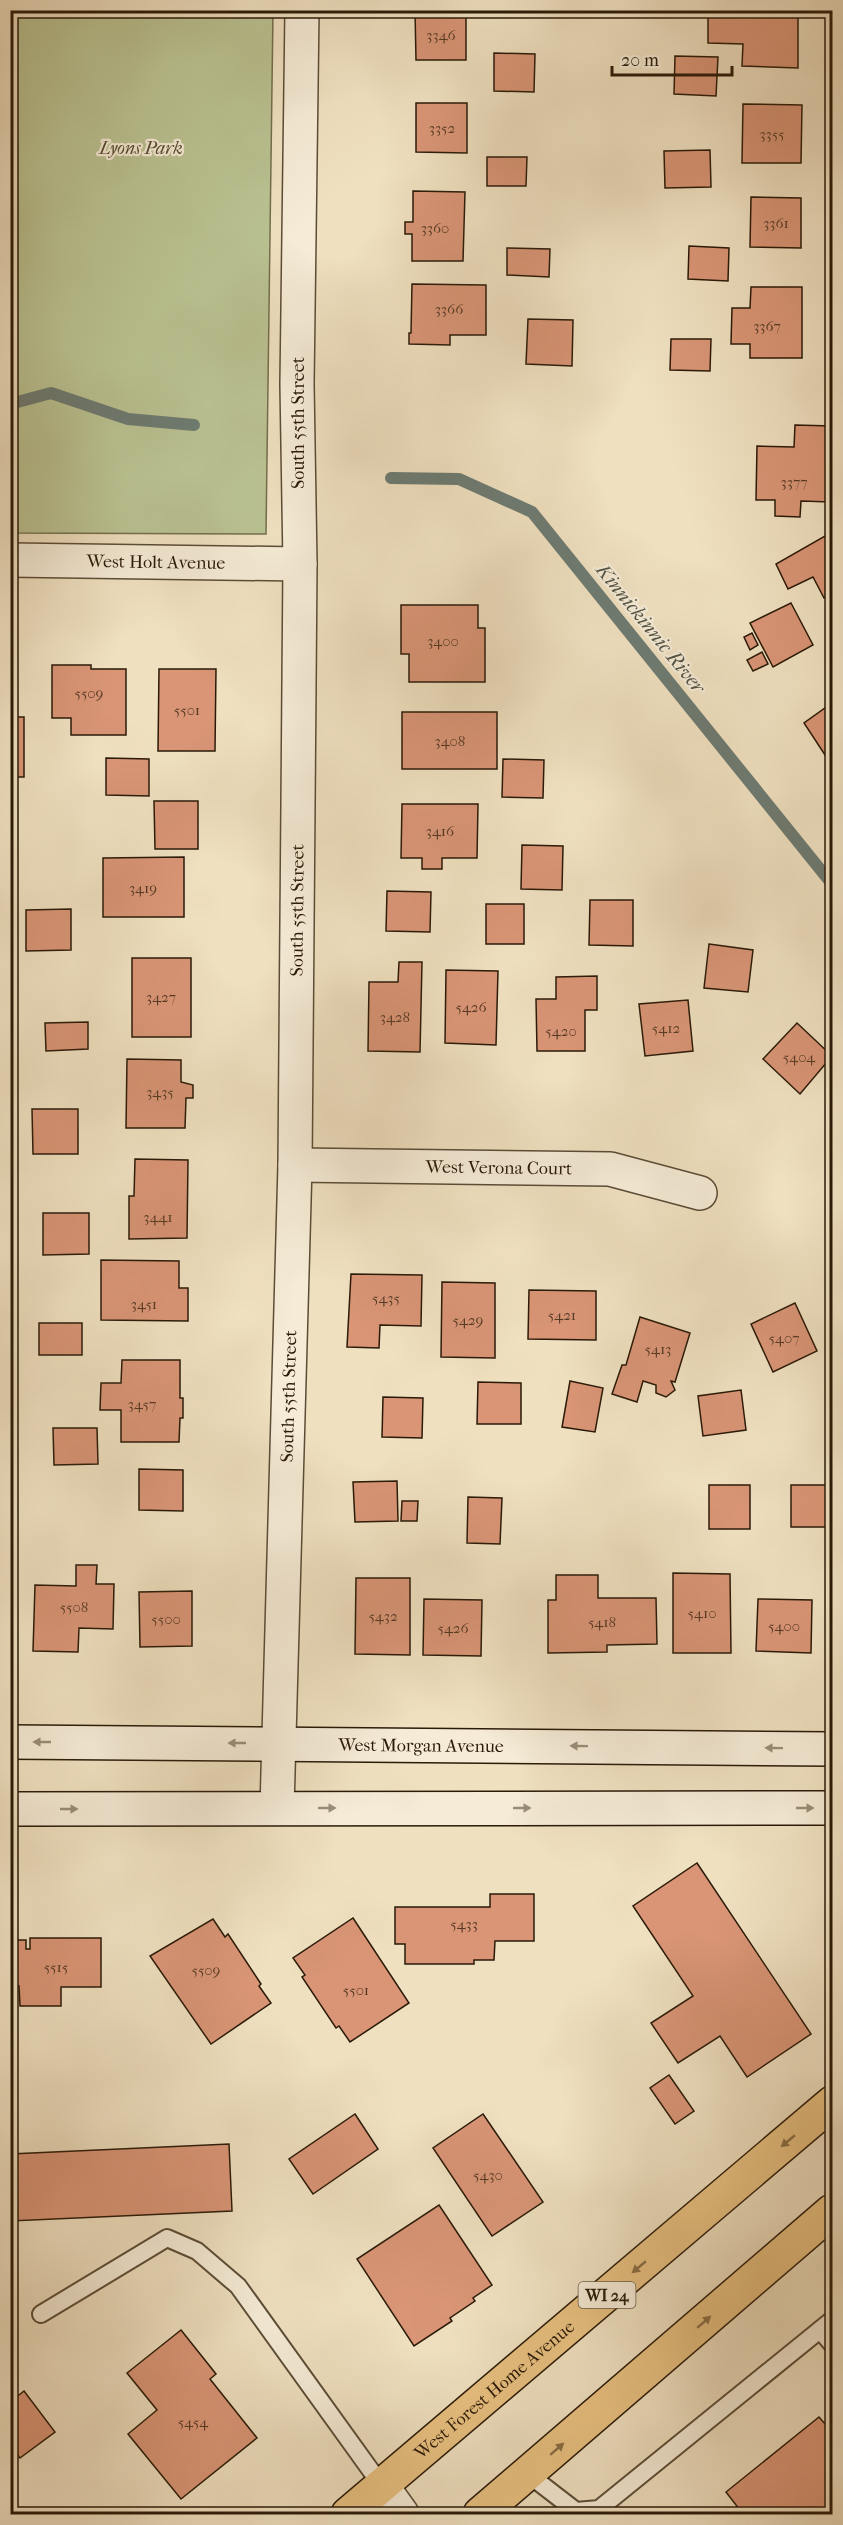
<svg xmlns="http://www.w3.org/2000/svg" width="843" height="2525" font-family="'IM FELL French Canon',serif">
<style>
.green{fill:#bac292;stroke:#726e4d;stroke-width:1.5}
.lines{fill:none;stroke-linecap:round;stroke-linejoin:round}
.stream{stroke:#6d7b72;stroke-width:12}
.building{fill:#d99576;stroke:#2a1a08;stroke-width:1.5}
.lane-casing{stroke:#5b4c36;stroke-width:20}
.street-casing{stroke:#5b4c36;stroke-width:36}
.secondary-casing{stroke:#2a1a08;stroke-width:36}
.primary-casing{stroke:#2a1a08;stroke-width:36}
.lane{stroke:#f5ebd6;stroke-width:16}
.street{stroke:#f5ebd6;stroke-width:33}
.secondary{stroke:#f5ebd6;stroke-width:33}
.primary{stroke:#e8c080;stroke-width:33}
.oneway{fill:#9a8d79}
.oneway2{fill:#896d44}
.labels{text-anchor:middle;stroke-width:4.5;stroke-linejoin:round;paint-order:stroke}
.number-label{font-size:15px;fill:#563924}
.shield{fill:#f5ebd6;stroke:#675946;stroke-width:1.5}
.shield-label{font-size:16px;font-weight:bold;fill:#2a1a08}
.park-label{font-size:18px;font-style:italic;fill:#554c31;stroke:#f5ebd6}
.street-label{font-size:18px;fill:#2a1a08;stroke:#f5ebd6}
.water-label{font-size:20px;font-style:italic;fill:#515346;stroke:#f5ebd6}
</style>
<rect width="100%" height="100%" fill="#efe0c0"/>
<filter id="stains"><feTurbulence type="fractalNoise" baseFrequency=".00333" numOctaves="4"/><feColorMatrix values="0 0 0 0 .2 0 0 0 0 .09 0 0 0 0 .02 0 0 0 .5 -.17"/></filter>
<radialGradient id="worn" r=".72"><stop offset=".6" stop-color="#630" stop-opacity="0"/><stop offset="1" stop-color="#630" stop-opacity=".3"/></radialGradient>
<path class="green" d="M 11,10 L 273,11 L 266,534 L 11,533 Z"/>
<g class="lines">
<g class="stream">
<path d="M 10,404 L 51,393 L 128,419 L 194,425"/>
<path d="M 391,478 L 459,479 L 532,512 L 832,884"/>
</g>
</g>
<g class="building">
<path d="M 415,10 L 466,10 L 466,60 L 416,60 Z"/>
<path d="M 708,11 L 798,14 L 798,68 L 742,66 L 743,44 L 708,43 Z"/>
<path d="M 494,53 L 535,54 L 534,92 L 494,91 Z"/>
<path d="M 675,56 L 718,57 L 716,96 L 674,94 Z"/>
<path d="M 416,103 L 467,103 L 467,153 L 416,152 Z"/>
<path d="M 743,104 L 802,105 L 801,163 L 742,163 Z"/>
<path d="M 710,150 L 711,187 L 665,188 L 664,151 Z"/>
<path d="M 487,157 L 527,157 L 526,186 L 487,186 Z"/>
<path d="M 413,191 L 465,192 L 463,261 L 412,261 L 412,234 L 405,234 L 405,222 L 413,222 Z"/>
<path d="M 751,197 L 801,198 L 801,248 L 750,247 Z"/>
<path d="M 689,246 L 729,248 L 728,281 L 688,279 Z"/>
<path d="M 507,248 L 550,249 L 549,277 L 507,275 Z"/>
<path d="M 412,284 L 486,285 L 486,335 L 450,335 L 450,345 L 409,344 L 409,333 L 411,333 Z"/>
<path d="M 751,287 L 802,287 L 802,358 L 750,358 L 750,344 L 731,344 L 732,308 L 750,308 Z"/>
<path d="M 528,319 L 573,320 L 572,366 L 526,364 Z"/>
<path d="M 671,339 L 711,339 L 710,371 L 670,370 Z"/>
<path d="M 795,425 L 832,426 L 831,502 L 801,501 L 800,517 L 775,516 L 775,500 L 756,500 L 757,446 L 794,447 Z"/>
<path d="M 832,532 L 832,593 L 824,598 L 813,577 L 788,589 L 776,564 Z"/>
<path d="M 791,603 L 813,645 L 773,667 L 750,623 Z"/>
<path d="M 401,605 L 478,605 L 478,628 L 485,628 L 485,682 L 409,682 L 409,654 L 401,654 Z"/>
<path d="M 752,633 L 758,645 L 750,650 L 744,637 Z"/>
<path d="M 762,652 L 768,664 L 753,671 L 747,660 Z"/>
<path d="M 52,665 L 91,665 L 91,669 L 126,669 L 126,735 L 71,735 L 71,718 L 52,718 Z"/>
<path d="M 159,669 L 216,669 L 215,751 L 158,751 Z"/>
<path d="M 832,703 L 832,758 L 829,761 L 804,723 Z"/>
<rect x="402" y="712" width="95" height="57"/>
<rect x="10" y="717" width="14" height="60"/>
<path d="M 106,758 L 149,759 L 149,796 L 106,795 Z"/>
<path d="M 503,759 L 544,760 L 543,798 L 502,797 Z"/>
<path d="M 154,801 L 198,801 L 198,849 L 155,849 Z"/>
<path d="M 402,804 L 478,804 L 477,858 L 442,858 L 442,869 L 422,869 L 422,858 L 401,858 Z"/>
<path d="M 522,845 L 563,846 L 562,890 L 521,889 Z"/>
<path d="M 184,857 L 184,917 L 103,917 L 103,858 Z"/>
<path d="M 387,891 L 431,892 L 430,932 L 386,931 Z"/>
<path d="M 590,900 L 633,900 L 633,946 L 589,945 Z"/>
<rect x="486" y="904" width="38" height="40"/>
<path d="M 71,909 L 71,950 L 26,951 L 26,910 Z"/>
<path d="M 709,944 L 753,950 L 748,992 L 704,988 Z"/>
<rect x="132" y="958" width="59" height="79"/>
<path d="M 399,962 L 422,962 L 420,1052 L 368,1051 L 369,982 L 398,982 Z"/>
<path d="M 446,970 L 498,971 L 496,1045 L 445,1043 Z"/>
<path d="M 597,976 L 597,1010 L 585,1010 L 585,1051 L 537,1051 L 536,999 L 556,999 L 556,977 Z"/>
<path d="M 688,1000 L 693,1051 L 645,1056 L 639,1004 Z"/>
<path d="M 88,1022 L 88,1049 L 46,1051 L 45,1023 Z"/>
<path d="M 797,1023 L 832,1056 L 800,1094 L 763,1059 Z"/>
<path d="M 127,1059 L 181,1060 L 181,1082 L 193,1085 L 193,1098 L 186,1098 L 185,1128 L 126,1128 Z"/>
<path d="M 32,1109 L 78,1109 L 78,1154 L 33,1154 Z"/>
<path d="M 135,1159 L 188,1160 L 187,1238 L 129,1239 L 129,1196 L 134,1196 Z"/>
<path d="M 43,1213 L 89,1213 L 89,1254 L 43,1255 Z"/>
<path d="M 101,1260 L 179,1261 L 179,1288 L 188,1288 L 188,1321 L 101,1320 Z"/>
<path d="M 351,1274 L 422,1275 L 421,1326 L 380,1325 L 379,1348 L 347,1347 Z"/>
<path d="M 442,1282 L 495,1283 L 495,1358 L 441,1357 Z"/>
<path d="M 529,1290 L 596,1291 L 596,1340 L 528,1339 Z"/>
<path d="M 795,1303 L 817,1351 L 773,1372 L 751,1324 Z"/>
<path d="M 640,1317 L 690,1333 L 675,1382 L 671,1381 L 675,1390 L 666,1397 L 656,1393 L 656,1385 L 643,1381 L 637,1402 L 612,1394 L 622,1365 L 626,1365 Z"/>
<rect x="39" y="1323" width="43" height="32"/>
<path d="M 122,1360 L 180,1360 L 180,1398 L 183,1398 L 183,1418 L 180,1418 L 179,1442 L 121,1442 L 121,1410 L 100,1410 L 101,1383 L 121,1383 Z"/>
<path d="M 570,1381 L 603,1388 L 595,1432 L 562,1427 Z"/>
<path d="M 478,1382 L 521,1383 L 521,1424 L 477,1424 Z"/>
<path d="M 741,1390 L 746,1430 L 703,1436 L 698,1396 Z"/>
<path d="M 383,1397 L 423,1398 L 422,1438 L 382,1437 Z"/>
<path d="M 53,1428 L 97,1428 L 98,1464 L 54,1465 Z"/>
<path d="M 139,1469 L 183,1470 L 183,1511 L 139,1510 Z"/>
<path d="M 397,1481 L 398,1521 L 355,1522 L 353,1482 Z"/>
<rect x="709" y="1485" width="41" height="44"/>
<rect x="791" y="1485" width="41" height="42"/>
<path d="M 468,1497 L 502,1498 L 500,1544 L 467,1543 Z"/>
<path d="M 402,1501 L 418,1501 L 417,1521 L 401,1521 Z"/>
<path d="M 76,1565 L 97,1565 L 96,1584 L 114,1584 L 113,1629 L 79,1628 L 78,1652 L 33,1651 L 35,1585 L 76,1586 Z"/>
<path d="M 673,1573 L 730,1574 L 731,1653 L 673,1653 Z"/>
<path d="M 556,1575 L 598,1575 L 598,1598 L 656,1598 L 657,1644 L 607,1645 L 607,1652 L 548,1653 L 548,1600 L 556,1600 Z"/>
<path d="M 356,1578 L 410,1578 L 410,1655 L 355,1654 Z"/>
<path d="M 192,1591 L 192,1646 L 140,1647 L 139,1592 Z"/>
<path d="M 424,1599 L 482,1600 L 481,1656 L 423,1655 Z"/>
<path d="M 758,1599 L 812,1600 L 811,1653 L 756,1651 Z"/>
<path d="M 10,1606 L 17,1606 L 16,1655 L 10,1655 Z"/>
<path d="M 697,1863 L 811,2034 L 747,2077 L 720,2036 L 678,2063 L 651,2023 L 693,1996 L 633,1906 Z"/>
<path d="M 490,1894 L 534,1894 L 534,1941 L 495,1941 L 494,1960 L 474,1960 L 474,1964 L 405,1964 L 405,1944 L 395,1944 L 395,1907 L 490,1907 Z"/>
<path d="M 353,1918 L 409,2003 L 350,2042 L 339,2026 L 336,2028 L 302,1977 L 305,1975 L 293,1958 Z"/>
<path d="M 213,1919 L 225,1937 L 228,1934 L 261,1984 L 259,1986 L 271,2003 L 211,2044 L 150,1956 Z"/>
<path d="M 30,1938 L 101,1938 L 101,1987 L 61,1987 L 61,2006 L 20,2006 L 19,1986 L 10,1986 L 10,1940 L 26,1940 L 26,1949 L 30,1949 Z"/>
<path d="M 669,2075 L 694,2111 L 675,2124 L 650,2088 Z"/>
<path d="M 355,2114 L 378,2149 L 313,2194 L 289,2159 Z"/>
<path d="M 483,2114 L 543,2202 L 492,2236 L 433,2148 Z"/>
<path d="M 229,2144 L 232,2211 L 10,2221 L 10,2154 Z"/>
<path d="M 439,2205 L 492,2285 L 473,2298 L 475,2301 L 450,2318 L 452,2321 L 414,2346 L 357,2259 Z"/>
<path d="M 181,2330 L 216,2374 L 210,2379 L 257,2438 L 181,2499 L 128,2434 L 157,2410 L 127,2373 Z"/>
<path d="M 24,2391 L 55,2432 L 20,2458 L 10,2445 L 10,2402 Z"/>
<path d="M 819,2417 L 832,2432 L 832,2514 L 734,2514 L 740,2510 L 726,2492 Z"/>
</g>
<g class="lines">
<g class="lane-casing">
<g id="lane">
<path d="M 41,2314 L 167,2238 L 197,2251 L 238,2286 L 382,2486"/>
<path d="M 820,2330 L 832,2344"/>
<path d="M 528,2474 L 576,2511 L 599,2509 L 832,2320"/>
</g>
</g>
<g class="street-casing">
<g id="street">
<path id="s1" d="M 10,560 L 300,564"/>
<path id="s2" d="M 295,1165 L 610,1169 L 700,1193"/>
<path id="s3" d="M 277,1808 L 295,1165 L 300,564 L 297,384 L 302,10"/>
<path d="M 382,2486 L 402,2514"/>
</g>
</g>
<g class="secondary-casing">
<g id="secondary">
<path id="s4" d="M 10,1742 L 832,1749"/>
<path d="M 10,1809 L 832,1808"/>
</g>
</g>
<g class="primary-casing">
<g id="primary">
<path id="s5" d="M 348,2514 L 832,2103"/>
<path d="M 480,2514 L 832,2211"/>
</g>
</g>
<use href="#lane" class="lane"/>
<use href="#street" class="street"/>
<use href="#secondary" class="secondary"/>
<use href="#primary" class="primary"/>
</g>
<defs><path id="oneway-solid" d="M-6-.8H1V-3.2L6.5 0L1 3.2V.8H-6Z" transform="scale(1.5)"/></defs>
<g class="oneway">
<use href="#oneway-solid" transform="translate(42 1742) rotate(-180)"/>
<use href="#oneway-solid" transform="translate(237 1743) rotate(-180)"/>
<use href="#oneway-solid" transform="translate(579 1746) rotate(-179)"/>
<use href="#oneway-solid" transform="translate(774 1748) rotate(-179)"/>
<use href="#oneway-solid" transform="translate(327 1808)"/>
<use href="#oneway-solid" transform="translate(522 1808)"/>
<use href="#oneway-solid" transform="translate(805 1808)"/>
<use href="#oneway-solid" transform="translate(69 1809)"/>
</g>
<g class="oneway2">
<use href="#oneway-solid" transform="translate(788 2141) rotate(140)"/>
<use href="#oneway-solid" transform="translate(639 2267) rotate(140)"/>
<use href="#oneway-solid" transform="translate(704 2322) rotate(-41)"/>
<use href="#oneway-solid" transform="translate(557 2449) rotate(-41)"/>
</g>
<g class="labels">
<g class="number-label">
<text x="441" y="40">3346</text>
<text x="442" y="133">3352</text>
<text x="772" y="139">3355</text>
<text x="776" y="228">3361</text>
<text x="435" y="233">3360</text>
<text x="449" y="314">3366</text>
<text x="767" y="331">3367</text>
<text x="794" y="487">3377</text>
<text x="443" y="646">3400</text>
<text x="89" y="698">5509</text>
<text x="187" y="715">5501</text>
<text x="450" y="746">3408</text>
<text x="440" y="836">3416</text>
<text x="143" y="893">3419</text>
<text x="161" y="1002">3427</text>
<text x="471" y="1012">5426</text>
<text x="395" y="1022">3428</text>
<text x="666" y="1033">5412</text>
<text x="561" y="1036">5420</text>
<text x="799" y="1062">5404</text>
<text x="160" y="1097">3435</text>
<text x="158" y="1222">3441</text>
<text x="386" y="1303">5435</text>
<text x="144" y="1309">3451</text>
<text x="562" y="1320">5421</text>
<text x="468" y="1325">5429</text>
<text x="784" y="1343">5407</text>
<text x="658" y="1354">5413</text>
<text x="142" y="1409">3457</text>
<text x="74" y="1612">5508</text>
<text x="702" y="1618">5410</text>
<text x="383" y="1621">5432</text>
<text x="166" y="1624">5500</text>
<text x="602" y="1627">5418</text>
<text x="784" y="1631">5400</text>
<text x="453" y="1633">5426</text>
<text x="464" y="1929">5433</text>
<text x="56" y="1972">5515</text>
<text x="206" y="1975">5509</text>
<text x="356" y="1995">5501</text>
<text x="488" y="2180">5430</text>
<text x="193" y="2427">5454</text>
</g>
<rect class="shield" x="578.5" y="2282" width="57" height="26" rx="4.5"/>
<g class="shield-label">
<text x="607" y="2301">WI 24</text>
</g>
<g class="park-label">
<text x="141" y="154">Lyons Park</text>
</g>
<g class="street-label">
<text transform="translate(298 423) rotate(-90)" y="6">South 55th Street</text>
<text dy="6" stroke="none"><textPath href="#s1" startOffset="146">West Holt Avenue</textPath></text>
<text dy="6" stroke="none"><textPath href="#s3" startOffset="898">South 55th Street</textPath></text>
<text dy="6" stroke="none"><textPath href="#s2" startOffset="204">West Verona Court</textPath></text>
<text dy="6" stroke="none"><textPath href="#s3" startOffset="412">South 55th Street</textPath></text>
<text dy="6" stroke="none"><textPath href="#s4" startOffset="411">West Morgan Avenue</textPath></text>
<text dy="6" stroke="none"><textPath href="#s5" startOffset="192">West Forest Home Avenue</textPath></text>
</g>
<g class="water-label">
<text transform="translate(651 628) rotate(51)" y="7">Kinnickinnic River</text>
</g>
</g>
<rect width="843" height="2525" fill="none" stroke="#efe0c0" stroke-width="36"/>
<rect x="12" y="12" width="819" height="2501" fill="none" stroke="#2a1a08" stroke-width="3"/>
<rect x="18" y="18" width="807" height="2489" fill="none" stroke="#2a1a08" stroke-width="1.5"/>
<path d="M612 66v9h120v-9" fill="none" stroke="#2a1a08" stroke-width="3"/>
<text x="621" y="66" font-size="18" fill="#2a1a08" stroke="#f5ebd6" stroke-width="4.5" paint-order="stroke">20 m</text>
<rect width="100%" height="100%" filter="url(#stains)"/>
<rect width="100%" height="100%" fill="url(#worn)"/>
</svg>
